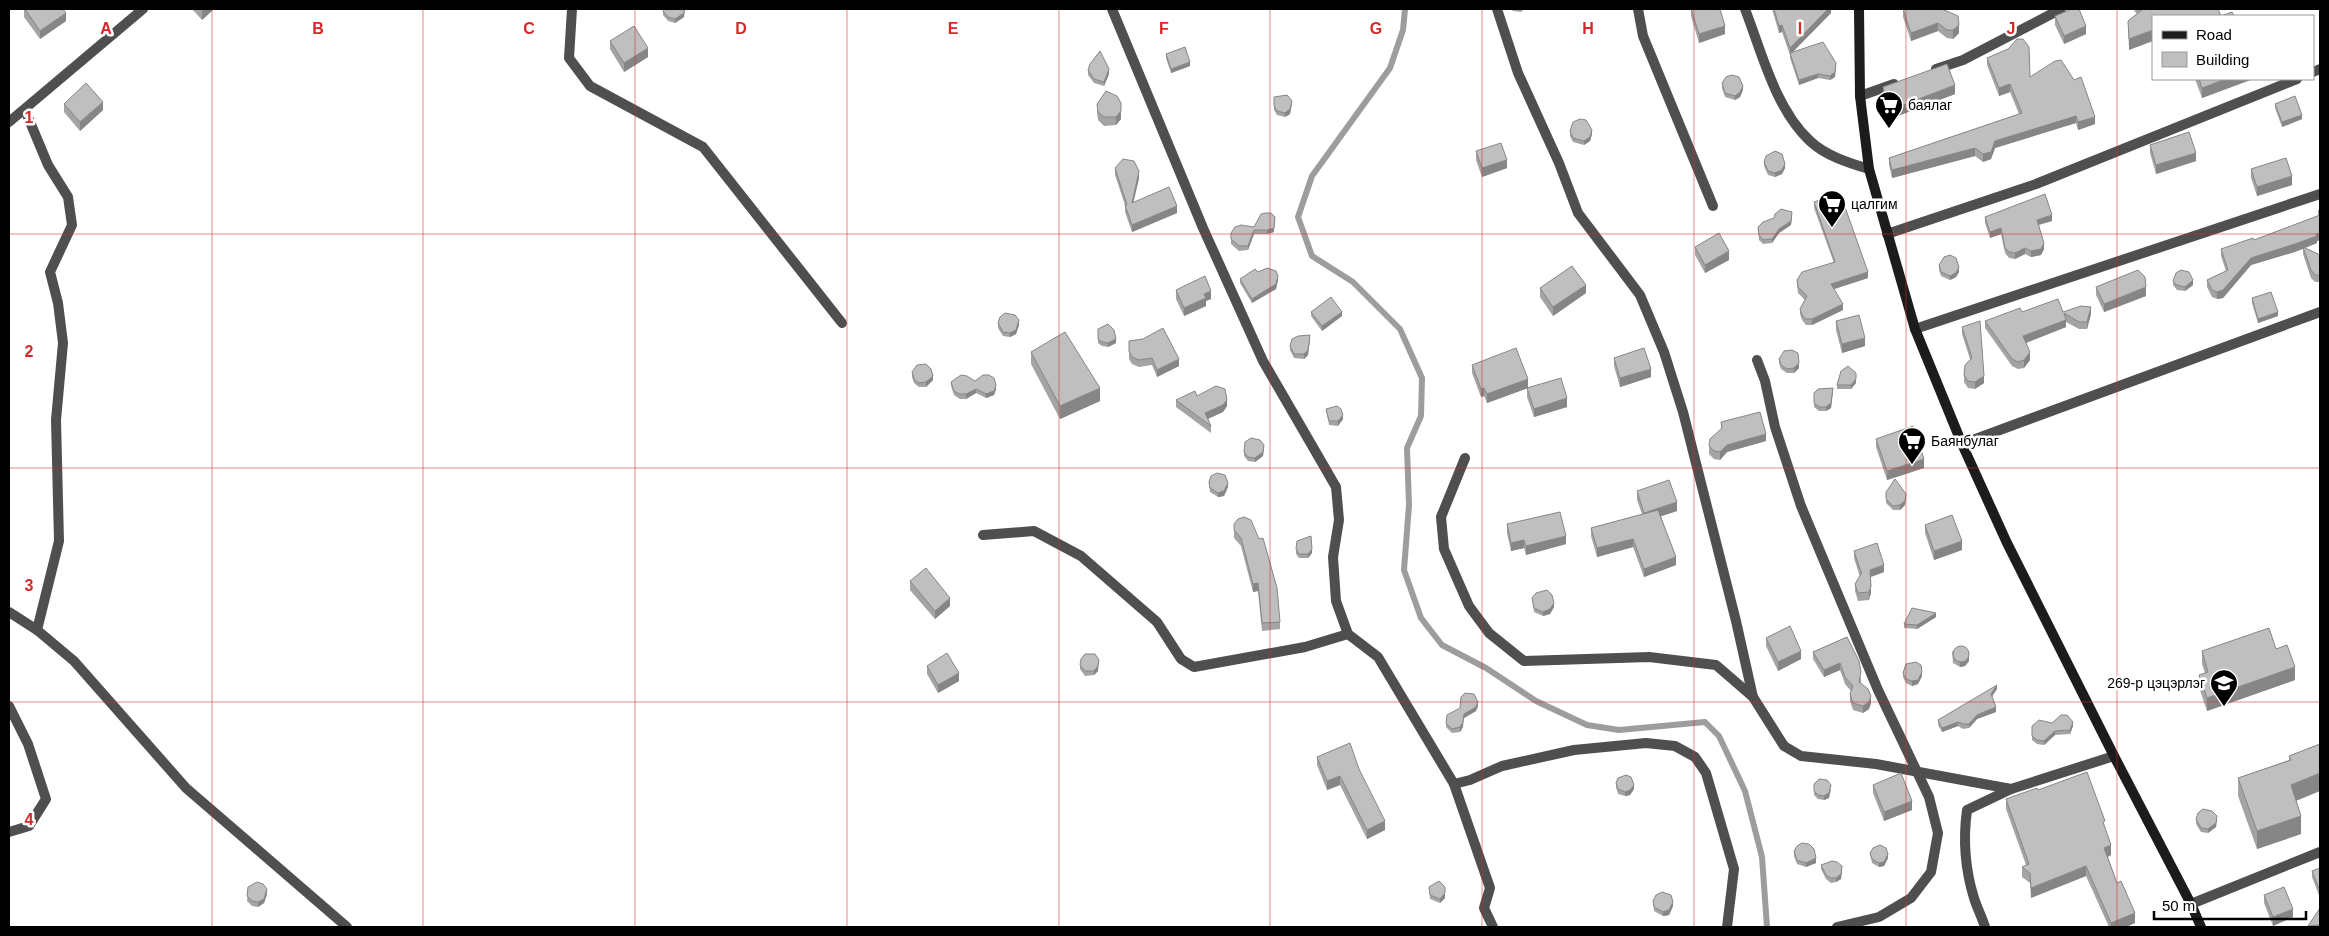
<svg xmlns="http://www.w3.org/2000/svg" width="2329" height="936" font-family="Arial,sans-serif">
<style>
.lines{fill:none;stroke-linecap:round;stroke-linejoin:round}
.stream{stroke:#9d9d9d;stroke-width:6}
.street{stroke:#4f4f4f;stroke-width:10}
.secondary{stroke:#1c1c1c;stroke-width:10}
.wall{fill:#a4a4a4}
.shaded-wall{fill:#868686}
.building{fill:#bfbfbf;stroke:#868686}
.grid{fill:none;stroke:#d62828;stroke-width:1;stroke-opacity:0.55}
.labels{text-anchor:middle;stroke-width:5;stroke-linejoin:round;paint-order:stroke}
.poi-label{font-size:14px;fill:#000;stroke:#fff;text-anchor:start}
.grid-label{font-size:16px;text-anchor:middle;font-weight:bold;fill:#d62828;stroke:#fff;stroke-width:5;stroke-linejoin:round;paint-order:stroke}
</style>
<rect width="100%" height="100%" fill="#fff"/>
<g class="lines">
<path class="stream" d="M 1405,9 L 1403,30 L 1390,68 L 1312,176 L 1298,217 L 1312,256 L 1353,282 L 1400,329 L 1422,378 L 1421,416 L 1407,448 L 1409,505 L 1404,570 L 1421,618 L 1442,645 L 1486,668 L 1536,701 L 1587,725 L 1619,730 L 1705,722 L 1719,736 L 1745,791 L 1762,857 L 1767,927"/>
<g class="street">
<path d="M 572,9 L 569,58 L 590,86 L 703,147 L 842,323"/>
<path d="M 1112,9 L 1203,228 L 1263,361 L 1336,487 L 1339,520 L 1333,557 L 1336,601 L 1348,634 L 1378,657 L 1454,784 L 1470,780 L 1502,766 L 1574,750 L 1646,743 L 1675,746 L 1695,757 L 1706,773 L 1734,869 L 1727,927"/>
<path d="M 1497,9 L 1518,73 L 1559,163 L 1578,213 L 1640,295 L 1664,352 L 1683,412 L 1736,621 L 1753,697 L 1784,746 L 1801,756 L 1876,764 L 2011,789 L 2114,756"/>
<path d="M 1638,9 L 1643,36 L 1713,206"/>
<path d="M 1745,9 C 1762,53 1775,108 1810,141 C 1826,156 1849,163 1869,169"/>
<path d="M 1936,69 L 1963,60 L 2061,9"/>
<path d="M 2313,72 L 2320,69"/>
<path d="M 1860,96 L 1894,84"/>
<path d="M 25,110 L 48,165 L 68,197 L 72,225 L 50,272 L 58,303 L 63,343 L 56,420 L 59,541 L 37,630"/>
<path d="M 9,122 L 143,9"/>
<path d="M 1887,234 L 2036,184 L 2297,79"/>
<path d="M 1915,329 L 2320,194"/>
<path d="M 1757,360 L 1765,381 L 1775,427 L 1801,506 L 1878,690 L 1929,797 L 1938,833 L 1931,872 L 1911,898 L 1879,917 L 1837,927"/>
<path d="M 1962,444 L 2320,312"/>
<path d="M 1465,458 L 1441,517 L 1444,549 L 1469,606 L 1489,633 L 1524,661 L 1649,657 L 1716,665 L 1753,697"/>
<path d="M 983,535 L 1034,531 L 1081,556 L 1157,622 L 1181,659 L 1194,667 L 1305,647 L 1348,634"/>
<path d="M 9,612 L 37,630 L 74,661 L 186,788 L 347,927"/>
<path d="M 9,706 L 28,744 L 46,799 L 29,826 L 9,832"/>
<path d="M 1454,784 L 1490,888 L 1484,908 L 1493,927"/>
<path d="M 2191,904 L 2320,852"/>
<path d="M 1985,927 C 1982,917 1977,908 1974,898 C 1965,869 1963,839 1967,810 L 2011,789"/>
</g>
<path class="secondary" d="M 1859,9 L 1860,96 L 1869,169 L 1915,329 L 1962,444 L 2007,543 L 2114,756 L 2191,904 L 2201,927"/>
</g>
<g class="wall">
<path d="M 24,9 L 66,21 L 40,39 L 24,17 Z"/>
<path d="M 192,9 L 214,9 L 202,20 Z"/>
<path d="M 663,9 L 684,17 L 675,23 L 668,21 L 663,15 Z"/>
<path d="M 1511,9 L 1524,9 L 1521,12 L 1513,11 Z"/>
<path d="M 1691,9 L 1725,34 L 1699,43 L 1691,16 Z"/>
<path d="M 1772,9 L 1831,9 L 1831,13 L 1791,53 L 1836,67 L 1835,77 L 1830,80 L 1818,78 L 1799,85 L 1790,58 L 1790,54 L 1790,55 L 1782,32 L 1779,33 Z"/>
<path d="M 1903,9 L 1942,9 L 1959,33 L 1953,39 L 1947,38 L 1938,31 L 1911,41 L 1903,17 Z"/>
<path d="M 2133,9 L 2218,9 L 2221,16 L 2234,16 L 2153,16 L 2129,50 L 2128,21 L 2137,14 Z"/>
<path d="M 2055,16 L 2086,34 L 2064,44 L 2055,25 Z"/>
<path d="M 610,41 L 648,57 L 624,72 L 610,49 Z"/>
<path d="M 1166,54 L 1190,66 L 1171,73 L 1166,58 Z"/>
<path d="M 1987,58 L 2030,77 L 2095,124 L 2078,130 L 2076,123 L 1995,148 L 1991,159 L 1983,162 L 1975,156 L 1892,178 L 1889,165 L 1889,158 L 2019,114 L 2010,92 L 1999,96 L 1987,65 Z"/>
<path d="M 1088,70 L 1109,74 L 1104,86 L 1094,83 L 1088,75 Z"/>
<path d="M 2195,79 L 2253,79 L 2202,98 Z"/>
<path d="M 1722,83 L 1743,90 L 1740,97 L 1735,100 L 1725,97 L 1722,88 Z"/>
<path d="M 1883,87 L 1955,94 L 1890,119 L 1883,96 Z"/>
<path d="M 1274,97 L 1292,105 L 1290,114 L 1285,117 L 1277,115 L 1274,110 Z"/>
<path d="M 64,104 L 103,110 L 80,131 L 64,112 Z"/>
<path d="M 1097,104 L 1121,111 L 1121,119 L 1116,125 L 1104,126 L 1098,120 L 1097,112 Z"/>
<path d="M 2275,104 L 2302,119 L 2282,127 L 2275,108 Z"/>
<path d="M 1570,131 L 1592,134 L 1590,141 L 1584,145 L 1573,142 L 1570,136 Z"/>
<path d="M 2150,145 L 2196,161 L 2156,174 L 2150,153 Z"/>
<path d="M 1476,151 L 1507,168 L 1482,177 L 1476,160 Z"/>
<path d="M 1764,162 L 1785,168 L 1782,174 L 1775,177 L 1768,175 L 1764,166 Z"/>
<path d="M 1115,168 L 1139,178 L 1133,202 L 1177,213 L 1132,232 L 1125,212 L 1125,205 L 1115,175 Z"/>
<path d="M 2251,169 L 2292,185 L 2257,196 L 2251,178 Z"/>
<path d="M 1814,202 L 1868,278 L 1834,289 L 1843,310 L 1812,325 L 1806,325 L 1802,320 L 1800,314 L 1800,309 L 1805,300 L 1798,293 L 1797,286 L 1797,280 L 1834,263 L 1814,208 Z"/>
<path d="M 2320,209 L 2320,240 L 2317,241 L 2317,243 L 2305,248 L 2320,255 L 2320,282 L 2315,282 L 2311,278 L 2303,254 L 2303,249 L 2251,265 L 2223,298 L 2217,299 L 2212,297 L 2207,287 L 2207,280 L 2226,271 L 2221,256 L 2221,249 L 2254,240 L 2318,216 L 2318,210 Z"/>
<path d="M 1792,217 L 1791,225 L 1779,233 L 1772,243 L 1763,244 L 1759,240 L 1758,227 Z"/>
<path d="M 1985,217 L 2052,221 L 2039,225 L 2044,249 L 2041,255 L 2031,257 L 2025,254 L 2015,259 L 2009,258 L 2005,253 L 2001,234 L 1990,238 L 1985,223 Z"/>
<path d="M 1254,227 L 1274,232 L 1267,234 L 1254,234 L 1248,250 L 1239,251 L 1231,244 L 1231,233 Z"/>
<path d="M 1695,247 L 1729,260 L 1705,273 L 1695,255 Z"/>
<path d="M 1939,265 L 1959,272 L 1956,277 L 1950,280 L 1941,276 L 1939,270 Z"/>
<path d="M 1258,272 L 1278,280 L 1276,289 L 1252,303 L 1240,283 L 1240,279 Z"/>
<path d="M 2173,281 L 2193,285 L 2185,291 L 2177,290 L 2173,285 Z"/>
<path d="M 2096,287 L 2146,296 L 2104,312 L 2096,295 Z"/>
<path d="M 1540,288 L 1586,293 L 1553,316 L 1540,297 Z"/>
<path d="M 1176,290 L 1211,299 L 1206,301 L 1206,306 L 1184,316 L 1176,299 Z"/>
<path d="M 2252,298 L 2278,316 L 2258,323 L 2252,303 Z"/>
<path d="M 1311,312 L 1342,316 L 1322,331 L 1311,316 Z"/>
<path d="M 2063,312 L 2091,314 L 2087,329 L 2079,329 L 2066,322 L 2066,327 L 2026,343 L 2030,360 L 2024,368 L 2018,369 L 2012,366 L 1985,328 L 1985,321 Z"/>
<path d="M 1836,321 L 1865,346 L 1842,353 L 1836,330 Z"/>
<path d="M 998,323 L 1019,325 L 1016,334 L 1010,337 L 1003,336 L 998,328 Z"/>
<path d="M 1962,327 L 1984,383 L 1975,389 L 1968,388 L 1964,382 L 1964,375 L 1970,359 L 1962,334 Z"/>
<path d="M 1098,329 L 1116,343 L 1108,347 L 1102,346 L 1098,343 Z"/>
<path d="M 1310,340 L 1308,355 L 1304,359 L 1294,358 L 1290,350 L 1290,346 Z"/>
<path d="M 1129,341 L 1179,366 L 1157,377 L 1152,365 L 1139,367 L 1132,364 L 1129,359 Z"/>
<path d="M 1031,352 L 1100,401 L 1060,419 L 1031,364 Z"/>
<path d="M 1614,358 L 1651,377 L 1620,387 L 1614,366 Z"/>
<path d="M 1779,359 L 1799,368 L 1794,373 L 1787,373 L 1781,369 L 1779,363 Z"/>
<path d="M 1472,365 L 1528,388 L 1487,403 L 1484,396 L 1481,397 L 1472,373 Z"/>
<path d="M 912,372 L 933,380 L 926,387 L 919,387 L 914,383 L 912,377 Z"/>
<path d="M 975,381 L 996,389 L 994,395 L 986,398 L 976,393 L 966,399 L 960,399 L 954,395 L 951,386 L 951,382 Z"/>
<path d="M 1856,383 L 1851,389 L 1837,389 L 1837,385 Z"/>
<path d="M 1527,388 L 1567,407 L 1534,417 L 1527,397 Z"/>
<path d="M 1833,392 L 1831,408 L 1826,411 L 1819,411 L 1814,407 L 1814,393 Z"/>
<path d="M 1197,396 L 1227,406 L 1223,412 L 1208,419 L 1211,426 L 1211,433 L 1176,407 L 1176,400 Z"/>
<path d="M 1326,409 L 1343,419 L 1338,426 L 1329,425 Z"/>
<path d="M 1721,422 L 1766,441 L 1727,452 L 1720,460 L 1714,459 L 1709,454 L 1709,446 L 1721,429 Z"/>
<path d="M 1876,439 L 1924,468 L 1887,480 L 1876,447 Z"/>
<path d="M 1264,450 L 1263,456 L 1255,462 L 1248,461 L 1244,456 L 1244,452 Z"/>
<path d="M 1209,482 L 1228,487 L 1224,496 L 1218,497 L 1210,492 Z"/>
<path d="M 1637,491 L 1677,511 L 1661,516 L 1676,565 L 1644,577 L 1633,547 L 1597,557 L 1591,536 L 1591,528 L 1642,514 L 1637,500 Z"/>
<path d="M 1886,492 L 1906,499 L 1905,505 L 1900,510 L 1893,510 L 1886,503 Z"/>
<path d="M 1234,524 L 1280,622 L 1280,629 L 1262,631 L 1258,591 L 1253,592 L 1241,546 L 1234,538 Z"/>
<path d="M 1507,524 L 1566,544 L 1526,555 L 1524,548 L 1511,551 L 1507,533 Z"/>
<path d="M 1925,525 L 1962,550 L 1934,560 L 1925,533 Z"/>
<path d="M 1296,549 L 1312,553 L 1308,558 L 1299,558 L 1296,554 Z"/>
<path d="M 1854,551 L 1884,572 L 1871,577 L 1871,593 L 1869,600 L 1858,601 L 1855,591 L 1855,584 L 1860,577 L 1854,558 Z"/>
<path d="M 910,581 L 950,606 L 935,619 L 910,590 Z"/>
<path d="M 1532,598 L 1554,607 L 1550,614 L 1543,616 L 1534,612 Z"/>
<path d="M 1936,617 L 1917,629 L 1904,628 L 1904,624 Z"/>
<path d="M 1847,637 L 1861,679 L 1861,683 L 1871,703 L 1869,709 L 1863,713 L 1853,710 L 1850,701 L 1850,694 L 1851,691 L 1845,684 L 1840,670 L 1824,677 L 1813,659 L 1813,652 Z"/>
<path d="M 1766,638 L 1801,659 L 1778,671 L 1766,646 Z"/>
<path d="M 2276,649 L 2295,680 L 2207,711 L 2199,687 L 2199,675 L 2205,673 L 2202,664 L 2202,651 Z"/>
<path d="M 1952,651 L 1969,661 L 1965,666 L 1960,667 L 1953,663 Z"/>
<path d="M 1080,665 L 1098,671 L 1094,675 L 1085,676 L 1080,669 Z"/>
<path d="M 927,666 L 959,681 L 938,693 L 927,674 Z"/>
<path d="M 1903,673 L 1922,676 L 1918,684 L 1912,686 L 1906,683 L 1903,677 Z"/>
<path d="M 1997,689 L 1992,696 L 1996,712 L 1977,719 L 1969,728 L 1963,729 L 1958,726 L 1942,732 L 1938,725 L 1938,720 Z"/>
<path d="M 1478,706 L 1476,711 L 1464,718 L 1463,727 L 1460,732 L 1452,733 L 1446,727 L 1446,723 Z"/>
<path d="M 2032,726 L 2073,726 L 2070,734 L 2055,735 L 2044,745 L 2037,744 L 2032,740 Z"/>
<path d="M 2320,744 L 2296,801 L 2301,834 L 2257,849 L 2238,796 L 2238,778 L 2289,760 L 2289,756 Z"/>
<path d="M 1317,757 L 1359,769 L 1385,830 L 1367,839 L 1340,785 L 1327,790 L 1317,765 Z"/>
<path d="M 1616,783 L 1634,789 L 1630,795 L 1625,796 L 1618,794 L 1616,787 Z"/>
<path d="M 1814,784 L 1831,789 L 1829,798 L 1824,800 L 1818,799 L 1814,795 Z"/>
<path d="M 1873,785 L 1912,810 L 1884,821 L 1873,793 Z"/>
<path d="M 2038,790 L 2105,829 L 2111,855 L 2108,857 L 2117,883 L 2135,923 L 2126,927 L 2109,927 L 2086,876 L 2031,898 L 2030,883 L 2022,877 L 2022,867 L 2026,865 L 2006,809 L 2006,799 Z"/>
<path d="M 2196,819 L 2217,820 L 2216,827 L 2208,833 L 2201,832 L 2196,824 Z"/>
<path d="M 1794,851 L 1816,863 L 1806,867 L 1797,864 L 1794,856 Z"/>
<path d="M 1870,853 L 1888,858 L 1884,866 L 1879,867 L 1872,863 Z"/>
<path d="M 1821,865 L 1842,871 L 1841,879 L 1836,882 L 1831,883 L 1826,879 L 1821,869 Z"/>
<path d="M 2320,868 L 2320,898 L 2312,877 L 2312,871 Z"/>
<path d="M 248,887 L 267,894 L 264,903 L 258,907 L 252,906 L 247,901 Z"/>
<path d="M 1429,887 L 1445,898 L 1440,903 L 1430,899 Z"/>
<path d="M 2264,895 L 2293,917 L 2273,926 L 2264,903 Z"/>
<path d="M 1653,901 L 1673,906 L 1669,915 L 1663,916 L 1654,911 Z"/>
<path d="M 2320,908 L 2320,927 L 2308,927 L 2308,926 Z"/>
</g>
<g class="shaded-wall">
<path d="M 205,9 L 214,9 L 202,20 L 202,11 Z"/>
<path d="M 685,9 L 684,17 L 675,23 L 675,19 Z"/>
<path d="M 1828,9 L 1831,9 L 1831,13 L 1790,55 L 1790,48 Z"/>
<path d="M 66,13 L 66,21 L 40,39 L 40,31 Z"/>
<path d="M 1938,23 L 1938,31 L 1911,41 L 1911,33 Z"/>
<path d="M 1782,25 L 1782,32 L 1779,33 L 1779,26 Z"/>
<path d="M 1959,25 L 1959,33 L 1953,39 L 1953,30 Z"/>
<path d="M 1725,26 L 1725,34 L 1699,43 L 1699,34 Z"/>
<path d="M 2086,26 L 2086,34 L 2064,44 L 2064,36 Z"/>
<path d="M 2153,30 L 2153,41 L 2129,50 L 2129,39 Z"/>
<path d="M 648,48 L 648,57 L 624,72 L 624,63 Z"/>
<path d="M 1190,62 L 1190,66 L 1171,73 L 1171,69 Z"/>
<path d="M 1836,63 L 1835,77 L 1830,80 L 1830,76 Z"/>
<path d="M 1109,69 L 1109,74 L 1104,86 L 1104,82 Z"/>
<path d="M 1818,74 L 1818,78 L 1799,85 L 1799,80 Z"/>
<path d="M 2226,79 L 2253,79 L 2202,98 L 2202,88 Z"/>
<path d="M 2010,84 L 2010,92 L 1999,96 L 1999,88 Z"/>
<path d="M 1955,85 L 1955,94 L 1890,119 L 1890,110 Z"/>
<path d="M 1743,86 L 1743,90 L 1740,97 L 1735,100 L 1735,96 Z"/>
<path d="M 1292,101 L 1290,114 L 1285,117 L 1285,113 Z"/>
<path d="M 103,102 L 103,110 L 80,131 L 80,122 Z"/>
<path d="M 1121,103 L 1121,119 L 1116,125 L 1116,117 Z"/>
<path d="M 2302,115 L 2302,119 L 2282,127 L 2282,122 Z"/>
<path d="M 2076,116 L 2076,123 L 1995,148 L 1991,159 L 1983,162 L 1983,154 L 1995,141 Z"/>
<path d="M 2095,117 L 2095,124 L 2078,130 L 2078,122 Z"/>
<path d="M 1592,130 L 1592,134 L 1590,141 L 1584,145 L 1584,141 Z"/>
<path d="M 1975,148 L 1975,156 L 1892,178 L 1892,170 Z"/>
<path d="M 2196,153 L 2196,161 L 2156,174 L 2156,165 Z"/>
<path d="M 1507,160 L 1507,168 L 1482,177 L 1482,168 Z"/>
<path d="M 1785,164 L 1785,168 L 1782,174 L 1775,177 L 1775,173 Z"/>
<path d="M 1139,171 L 1139,178 L 1132,209 L 1132,203 Z"/>
<path d="M 2292,176 L 2292,185 L 2257,196 L 2257,187 Z"/>
<path d="M 1177,206 L 1177,213 L 1132,232 L 1132,225 Z"/>
<path d="M 1792,212 L 1791,225 L 1779,233 L 1772,243 L 1772,239 Z"/>
<path d="M 2052,215 L 2052,221 L 2037,225 L 2037,220 Z"/>
<path d="M 1275,217 L 1274,232 L 1267,234 L 1267,230 Z"/>
<path d="M 2001,228 L 2001,234 L 1990,238 L 1990,232 Z"/>
<path d="M 1254,230 L 1254,234 L 1248,250 L 1248,246 Z"/>
<path d="M 2320,233 L 2320,240 L 2317,241 L 2317,243 L 2295,252 L 2251,265 L 2223,298 L 2217,299 L 2217,292 L 2251,258 Z"/>
<path d="M 2044,243 L 2044,249 L 2041,255 L 2031,257 L 2031,251 Z"/>
<path d="M 2025,248 L 2025,254 L 2015,259 L 2015,253 Z"/>
<path d="M 1729,251 L 1729,260 L 1705,273 L 1705,265 Z"/>
<path d="M 1959,267 L 1959,272 L 1956,277 L 1950,280 L 1950,276 Z"/>
<path d="M 1868,272 L 1868,278 L 1831,290 L 1831,284 Z"/>
<path d="M 1278,276 L 1278,280 L 1276,289 L 1252,303 L 1252,299 Z"/>
<path d="M 2193,280 L 2193,285 L 2185,291 L 2185,287 Z"/>
<path d="M 1586,285 L 1586,293 L 1553,316 L 1553,307 Z"/>
<path d="M 2146,287 L 2146,296 L 2104,312 L 2104,304 Z"/>
<path d="M 1211,291 L 1211,299 L 1206,301 L 1206,306 L 1184,316 L 1184,308 L 1204,294 Z"/>
<path d="M 1843,304 L 1843,310 L 1812,325 L 1812,319 Z"/>
<path d="M 2091,307 L 2091,314 L 2087,329 L 2087,322 Z"/>
<path d="M 1342,312 L 1342,316 L 1322,331 L 1322,326 Z"/>
<path d="M 2278,312 L 2278,316 L 2258,323 L 2258,319 Z"/>
<path d="M 1019,320 L 1019,325 L 1016,334 L 1010,337 L 1010,333 Z"/>
<path d="M 2066,320 L 2066,327 L 2023,344 L 2023,336 Z"/>
<path d="M 1310,335 L 1308,355 L 1304,359 L 1304,354 Z"/>
<path d="M 1865,338 L 1865,346 L 1842,353 L 1842,344 Z"/>
<path d="M 1116,339 L 1116,343 L 1108,347 L 1108,343 Z"/>
<path d="M 2030,352 L 2030,360 L 2024,368 L 2024,360 Z"/>
<path d="M 1179,359 L 1179,366 L 1157,377 L 1157,370 Z"/>
<path d="M 1799,363 L 1799,368 L 1794,373 L 1794,368 Z"/>
<path d="M 1651,369 L 1651,377 L 1620,387 L 1620,378 Z"/>
<path d="M 933,376 L 933,380 L 926,387 L 926,382 Z"/>
<path d="M 1984,376 L 1984,383 L 1975,389 L 1975,382 Z"/>
<path d="M 1528,379 L 1528,388 L 1487,403 L 1487,394 Z"/>
<path d="M 1856,379 L 1856,383 L 1851,389 L 1851,385 Z"/>
<path d="M 996,385 L 996,389 L 994,395 L 986,398 L 986,394 Z"/>
<path d="M 1100,388 L 1100,401 L 1060,419 L 1060,406 Z"/>
<path d="M 1484,388 L 1484,396 L 1481,397 L 1481,389 Z"/>
<path d="M 1833,388 L 1831,408 L 1826,411 L 1826,407 Z"/>
<path d="M 976,389 L 976,393 L 966,399 L 966,394 Z"/>
<path d="M 1567,398 L 1567,407 L 1534,417 L 1534,409 Z"/>
<path d="M 1227,400 L 1227,406 L 1223,412 L 1205,420 L 1205,413 Z"/>
<path d="M 1343,415 L 1343,419 L 1338,426 L 1338,421 Z"/>
<path d="M 1766,434 L 1766,441 L 1727,452 L 1720,460 L 1720,452 L 1727,445 Z"/>
<path d="M 1264,445 L 1263,456 L 1255,462 L 1255,458 Z"/>
<path d="M 1924,459 L 1924,468 L 1887,480 L 1887,471 Z"/>
<path d="M 1228,483 L 1228,487 L 1224,496 L 1218,497 L 1218,493 Z"/>
<path d="M 1906,494 L 1905,505 L 1900,510 L 1900,505 Z"/>
<path d="M 1677,502 L 1677,511 L 1644,522 L 1644,513 Z"/>
<path d="M 1566,536 L 1566,544 L 1526,555 L 1526,546 Z"/>
<path d="M 1633,539 L 1633,547 L 1597,557 L 1597,548 Z"/>
<path d="M 1524,540 L 1524,548 L 1511,551 L 1511,543 Z"/>
<path d="M 1962,541 L 1962,550 L 1934,560 L 1934,551 Z"/>
<path d="M 1312,549 L 1312,553 L 1308,558 L 1308,554 Z"/>
<path d="M 1676,557 L 1676,565 L 1644,577 L 1644,569 Z"/>
<path d="M 1884,565 L 1884,572 L 1870,577 L 1870,570 Z"/>
<path d="M 1258,583 L 1258,591 L 1253,592 L 1253,584 Z"/>
<path d="M 1871,586 L 1871,593 L 1869,600 L 1869,592 Z"/>
<path d="M 950,598 L 950,606 L 935,619 L 935,611 Z"/>
<path d="M 1554,603 L 1554,607 L 1550,614 L 1543,616 L 1543,612 Z"/>
<path d="M 1936,613 L 1936,617 L 1917,629 L 1917,625 Z"/>
<path d="M 1801,651 L 1801,659 L 1778,671 L 1778,662 Z"/>
<path d="M 1969,657 L 1969,661 L 1965,666 L 1960,667 L 1960,663 Z"/>
<path d="M 1099,660 L 1098,671 L 1094,675 L 1094,671 Z"/>
<path d="M 1840,663 L 1840,670 L 1824,677 L 1824,670 Z"/>
<path d="M 2295,667 L 2295,680 L 2207,711 L 2207,698 Z"/>
<path d="M 1922,672 L 1922,676 L 1918,684 L 1912,686 L 1912,681 Z"/>
<path d="M 959,673 L 959,681 L 938,693 L 938,685 Z"/>
<path d="M 1997,685 L 1997,689 L 1991,698 L 1991,694 Z"/>
<path d="M 1871,696 L 1871,703 L 1869,709 L 1863,713 L 1863,706 Z"/>
<path d="M 1478,702 L 1478,706 L 1476,711 L 1464,718 L 1464,714 Z"/>
<path d="M 1996,707 L 1996,712 L 1977,719 L 1969,728 L 1969,724 L 1977,715 Z"/>
<path d="M 1463,722 L 1463,727 L 1460,732 L 1460,727 Z"/>
<path d="M 1958,722 L 1958,726 L 1942,732 L 1942,728 Z"/>
<path d="M 2073,722 L 2073,726 L 2070,734 L 2070,730 Z"/>
<path d="M 2055,731 L 2055,735 L 2044,745 L 2044,741 Z"/>
<path d="M 2320,773 L 2320,791 L 2291,803 L 2291,785 Z"/>
<path d="M 1340,776 L 1340,785 L 1327,790 L 1327,781 Z"/>
<path d="M 1634,785 L 1634,789 L 1630,795 L 1625,796 L 1625,792 Z"/>
<path d="M 1831,785 L 1829,798 L 1824,800 L 1824,796 Z"/>
<path d="M 1912,801 L 1912,810 L 1884,821 L 1884,812 Z"/>
<path d="M 2217,816 L 2216,827 L 2208,833 L 2208,829 Z"/>
<path d="M 2301,816 L 2301,834 L 2257,849 L 2257,831 Z"/>
<path d="M 1385,821 L 1385,830 L 1367,839 L 1367,830 Z"/>
<path d="M 2111,845 L 2111,855 L 2104,858 L 2104,848 Z"/>
<path d="M 1888,854 L 1888,858 L 1884,866 L 1879,867 L 1879,863 Z"/>
<path d="M 1816,858 L 1816,863 L 1806,867 L 1806,863 Z"/>
<path d="M 1842,866 L 1841,879 L 1836,882 L 1836,878 Z"/>
<path d="M 2086,866 L 2086,876 L 2031,898 L 2031,888 Z"/>
<path d="M 1445,887 L 1445,898 L 1440,903 L 1440,899 Z"/>
<path d="M 267,889 L 267,894 L 264,903 L 258,907 L 258,902 Z"/>
<path d="M 1673,902 L 1673,906 L 1669,915 L 1663,916 L 1663,912 Z"/>
<path d="M 2293,909 L 2293,917 L 2273,926 L 2273,917 Z"/>
<path d="M 2135,913 L 2135,923 L 2126,927 L 2111,927 L 2111,923 Z"/>
</g>
<g class="building">
<path d="M 25,9 L 63,9 L 66,13 L 40,31 Z"/>
<path d="M 663,9 L 684,9 L 684,13 L 675,19 L 668,17 L 663,11 Z"/>
<path d="M 1691,9 L 1720,9 L 1725,26 L 1699,34 Z"/>
<path d="M 1774,9 L 1828,9 L 1790,48 L 1782,25 L 1779,26 Z"/>
<path d="M 1903,9 L 1942,9 L 1958,16 L 1959,25 L 1953,30 L 1947,30 L 1938,23 L 1911,33 Z"/>
<path d="M 2072,9 L 2079,9 L 2086,26 L 2064,36 L 2055,16 Z"/>
<path d="M 2143,9 L 2218,9 L 2221,16 L 2232,12 L 2234,16 L 2153,16 L 2153,30 L 2129,39 L 2128,21 Z"/>
<path d="M 634,26 L 648,48 L 624,63 L 610,41 Z"/>
<path d="M 2017,39 L 2023,39 L 2029,47 L 2030,77 L 2055,61 L 2061,60 L 2074,80 L 2081,77 L 2095,117 L 2078,122 L 2076,116 L 1995,141 L 1991,152 L 1983,154 L 1975,148 L 1892,170 L 1889,158 L 2022,113 L 2010,84 L 1999,88 L 1987,58 L 2008,49 Z"/>
<path d="M 1823,42 L 1836,63 L 1835,72 L 1830,76 L 1818,74 L 1799,80 L 1790,53 Z"/>
<path d="M 1185,47 L 1190,62 L 1171,69 L 1166,54 Z"/>
<path d="M 1100,51 L 1109,69 L 1104,82 L 1094,79 L 1088,70 L 1090,64 Z"/>
<path d="M 1947,64 L 1955,85 L 1890,110 L 1883,87 Z"/>
<path d="M 1732,75 L 1739,77 L 1743,86 L 1740,92 L 1735,96 L 1725,93 L 1722,83 L 1726,77 Z"/>
<path d="M 2199,79 L 2226,79 L 2202,88 Z"/>
<path d="M 86,83 L 103,102 L 80,122 L 64,104 Z"/>
<path d="M 1106,91 L 1117,96 L 1121,103 L 1121,111 L 1116,117 L 1104,117 L 1098,112 L 1097,104 Z"/>
<path d="M 1287,95 L 1292,101 L 1290,109 L 1285,113 L 1277,111 L 1274,106 L 1274,97 Z"/>
<path d="M 2295,96 L 2302,115 L 2282,122 L 2275,104 Z"/>
<path d="M 1580,119 L 1586,120 L 1592,130 L 1590,137 L 1584,141 L 1573,138 L 1570,131 L 1573,122 Z"/>
<path d="M 2189,132 L 2196,153 L 2156,165 L 2150,145 Z"/>
<path d="M 1501,143 L 1507,160 L 1482,168 L 1476,151 Z"/>
<path d="M 1775,151 L 1782,154 L 1785,164 L 1782,170 L 1775,173 L 1768,171 L 1764,162 L 1766,156 Z"/>
<path d="M 2286,158 L 2292,176 L 2257,187 L 2251,169 Z"/>
<path d="M 1123,159 L 1134,161 L 1139,171 L 1132,203 L 1169,187 L 1177,206 L 1132,225 L 1125,205 L 1127,205 L 1115,168 Z"/>
<path d="M 1840,193 L 1868,272 L 1831,284 L 1843,304 L 1812,319 L 1806,319 L 1802,315 L 1800,309 L 1807,296 L 1798,287 L 1797,280 L 1802,272 L 1835,262 L 1814,202 Z"/>
<path d="M 2045,194 L 2052,215 L 2037,220 L 2044,243 L 2041,249 L 2031,251 L 2025,248 L 2015,253 L 2009,252 L 2005,248 L 2001,228 L 1990,232 L 1985,217 Z"/>
<path d="M 1781,209 L 1792,212 L 1791,221 L 1779,229 L 1772,239 L 1763,240 L 1759,235 L 1758,227 L 1763,222 L 1774,218 L 1775,214 Z"/>
<path d="M 1265,213 L 1271,213 L 1275,217 L 1274,228 L 1267,230 L 1254,230 L 1248,246 L 1239,246 L 1231,239 L 1231,233 L 1235,227 L 1241,225 L 1254,227 L 1261,214 Z"/>
<path d="M 2320,215 L 2320,233 L 2316,234 L 2317,236 L 2295,244 L 2251,258 L 2223,290 L 2217,292 L 2212,290 L 2207,280 L 2228,270 L 2221,249 L 2253,238 L 2254,240 Z"/>
<path d="M 1719,233 L 1729,251 L 1705,265 L 1695,247 Z"/>
<path d="M 2303,247 L 2320,255 L 2320,275 L 2315,275 L 2311,270 Z"/>
<path d="M 1950,255 L 1956,258 L 1959,267 L 1956,273 L 1950,276 L 1941,272 L 1939,265 L 1944,257 Z"/>
<path d="M 1572,266 L 1586,285 L 1553,307 L 1540,288 Z"/>
<path d="M 1267,268 L 1276,271 L 1278,276 L 1276,284 L 1252,299 L 1240,279 L 1255,269 L 1258,272 Z"/>
<path d="M 2138,270 L 2145,277 L 2146,287 L 2104,304 L 2096,287 Z"/>
<path d="M 2181,270 L 2189,272 L 2193,280 L 2185,287 L 2177,285 L 2173,281 L 2176,273 Z"/>
<path d="M 1205,276 L 1211,291 L 1204,294 L 1206,298 L 1184,308 L 1176,290 Z"/>
<path d="M 2271,292 L 2278,312 L 2258,319 L 2252,298 Z"/>
<path d="M 1331,297 L 1342,312 L 1322,326 L 1311,312 Z"/>
<path d="M 2058,299 L 2063,312 L 2081,306 L 2091,307 L 2087,322 L 2079,322 L 2064,313 L 2066,320 L 2023,336 L 2030,352 L 2024,360 L 2018,362 L 2012,359 L 1985,321 L 2020,308 L 2022,312 Z"/>
<path d="M 1005,313 L 1015,315 L 1019,320 L 1016,330 L 1010,333 L 1003,332 L 998,323 L 1000,317 Z"/>
<path d="M 1859,315 L 1865,338 L 1842,344 L 1836,321 Z"/>
<path d="M 1980,321 L 1984,376 L 1975,382 L 1968,381 L 1964,375 L 1965,365 L 1972,358 L 1962,327 Z"/>
<path d="M 1108,324 L 1114,330 L 1116,339 L 1108,343 L 1102,342 L 1098,339 L 1098,329 Z"/>
<path d="M 1163,328 L 1179,359 L 1157,370 L 1152,358 L 1139,360 L 1132,357 L 1129,351 L 1129,341 L 1143,339 Z"/>
<path d="M 1065,332 L 1100,388 L 1060,406 L 1031,352 Z"/>
<path d="M 1310,335 L 1308,350 L 1304,354 L 1294,354 L 1290,346 L 1292,339 L 1298,336 Z"/>
<path d="M 1516,348 L 1528,379 L 1487,394 L 1484,388 L 1481,389 L 1472,365 Z"/>
<path d="M 1644,348 L 1651,369 L 1620,378 L 1614,358 Z"/>
<path d="M 1792,350 L 1798,353 L 1799,363 L 1794,368 L 1787,369 L 1781,365 L 1779,359 L 1784,351 Z"/>
<path d="M 926,364 L 931,369 L 933,376 L 926,382 L 919,383 L 914,379 L 912,372 L 917,365 Z"/>
<path d="M 1848,366 L 1856,373 L 1856,379 L 1851,385 L 1837,385 L 1841,371 Z"/>
<path d="M 961,375 L 967,376 L 975,381 L 983,375 L 989,375 L 994,378 L 996,385 L 994,391 L 986,394 L 976,389 L 966,394 L 960,394 L 954,391 L 951,382 Z"/>
<path d="M 1561,378 L 1567,398 L 1534,409 L 1527,388 Z"/>
<path d="M 1216,386 L 1225,389 L 1227,400 L 1223,405 L 1205,413 L 1211,426 L 1176,400 L 1195,391 L 1197,396 Z"/>
<path d="M 1833,388 L 1831,403 L 1826,407 L 1819,407 L 1814,403 L 1814,393 L 1818,389 Z"/>
<path d="M 1337,406 L 1341,409 L 1343,415 L 1338,421 L 1329,421 L 1326,409 Z"/>
<path d="M 1760,412 L 1766,434 L 1727,445 L 1720,452 L 1714,451 L 1709,446 L 1710,439 L 1722,428 L 1721,422 Z"/>
<path d="M 1913,426 L 1924,459 L 1887,471 L 1876,439 Z"/>
<path d="M 1251,438 L 1260,440 L 1264,445 L 1263,452 L 1255,458 L 1248,457 L 1244,452 L 1245,442 Z"/>
<path d="M 1217,473 L 1225,475 L 1228,483 L 1224,491 L 1218,493 L 1210,488 L 1209,482 L 1211,476 Z"/>
<path d="M 1895,479 L 1906,494 L 1905,501 L 1900,505 L 1893,506 L 1886,499 L 1886,492 Z"/>
<path d="M 1669,480 L 1677,502 L 1644,513 L 1637,491 Z"/>
<path d="M 1658,510 L 1676,557 L 1644,569 L 1633,539 L 1597,548 L 1591,528 Z"/>
<path d="M 1560,512 L 1566,536 L 1526,546 L 1524,540 L 1511,543 L 1507,524 Z"/>
<path d="M 1952,515 L 1962,541 L 1934,551 L 1925,525 Z"/>
<path d="M 1244,517 L 1251,520 L 1259,539 L 1263,538 L 1277,588 L 1280,622 L 1262,623 L 1258,583 L 1253,584 L 1241,538 L 1234,530 L 1234,524 L 1238,519 Z"/>
<path d="M 1311,536 L 1312,549 L 1308,554 L 1299,554 L 1296,549 L 1297,541 Z"/>
<path d="M 1877,543 L 1884,565 L 1870,570 L 1871,586 L 1869,592 L 1858,593 L 1855,584 L 1862,572 L 1861,572 L 1854,551 Z"/>
<path d="M 926,568 L 950,598 L 935,611 L 910,581 Z"/>
<path d="M 1547,590 L 1552,595 L 1554,603 L 1550,609 L 1543,612 L 1534,608 L 1532,598 L 1536,593 Z"/>
<path d="M 1912,608 L 1936,613 L 1917,625 L 1904,624 Z"/>
<path d="M 1790,626 L 1801,651 L 1778,662 L 1766,638 Z"/>
<path d="M 2269,628 L 2276,649 L 2287,645 L 2295,667 L 2207,698 L 2199,675 L 2208,672 L 2202,651 Z"/>
<path d="M 1847,637 L 1859,661 L 1861,672 L 1859,682 L 1868,689 L 1871,696 L 1869,702 L 1863,706 L 1853,703 L 1850,694 L 1853,686 L 1845,677 L 1840,663 L 1824,670 L 1813,652 Z"/>
<circle cx="1961" cy="654" r="8"/>
<path d="M 947,653 L 959,673 L 938,685 L 927,666 Z"/>
<path d="M 1085,654 L 1095,654 L 1099,660 L 1098,666 L 1094,671 L 1085,671 L 1080,665 L 1081,659 Z"/>
<path d="M 1916,662 L 1921,665 L 1922,672 L 1918,680 L 1912,681 L 1906,679 L 1903,673 L 1906,664 Z"/>
<path d="M 1997,685 L 1991,694 L 1996,707 L 1977,715 L 1969,724 L 1963,724 L 1958,722 L 1942,728 L 1938,720 Z"/>
<path d="M 1465,693 L 1474,694 L 1478,702 L 1476,707 L 1464,714 L 1463,722 L 1460,727 L 1452,729 L 1446,723 L 1447,715 L 1460,708 L 1461,697 Z"/>
<path d="M 2061,715 L 2067,715 L 2073,722 L 2070,730 L 2055,731 L 2044,741 L 2037,740 L 2032,736 L 2032,726 L 2039,720 L 2052,723 Z"/>
<path d="M 1350,743 L 1359,769 L 1385,821 L 1367,830 L 1340,776 L 1327,781 L 1317,757 Z"/>
<path d="M 2320,744 L 2320,773 L 2291,785 L 2301,816 L 2257,831 L 2238,778 L 2291,760 L 2289,756 Z"/>
<path d="M 2087,772 L 2105,821 L 2103,822 L 2111,845 L 2104,848 L 2117,883 L 2121,881 L 2135,913 L 2111,923 L 2086,866 L 2031,888 L 2030,873 L 2022,867 L 2029,864 L 2006,799 L 2037,788 L 2038,790 Z"/>
<path d="M 1901,773 L 1912,801 L 1884,812 L 1873,785 Z"/>
<path d="M 1626,775 L 1631,777 L 1634,785 L 1630,790 L 1625,792 L 1618,789 L 1616,783 L 1618,778 Z"/>
<path d="M 1819,779 L 1827,780 L 1831,785 L 1829,793 L 1824,796 L 1818,795 L 1814,791 L 1814,784 Z"/>
<path d="M 2203,809 L 2212,811 L 2217,816 L 2216,823 L 2208,829 L 2201,828 L 2196,819 L 2198,813 Z"/>
<path d="M 1802,843 L 1809,844 L 1814,849 L 1816,858 L 1806,863 L 1797,860 L 1794,851 L 1797,846 Z"/>
<path d="M 1880,845 L 1886,848 L 1888,854 L 1884,862 L 1879,863 L 1872,859 L 1870,853 L 1873,848 Z"/>
<path d="M 1832,861 L 1837,862 L 1842,866 L 1841,874 L 1836,878 L 1831,878 L 1826,875 L 1821,865 Z"/>
<path d="M 2320,868 L 2320,891 L 2312,871 Z"/>
<path d="M 1439,881 L 1445,887 L 1445,893 L 1440,899 L 1430,895 L 1429,887 Z"/>
<path d="M 257,882 L 263,884 L 267,889 L 264,899 L 258,902 L 252,901 L 247,896 L 248,887 Z"/>
<path d="M 2284,887 L 2293,909 L 2273,917 L 2264,895 Z"/>
<path d="M 1662,892 L 1671,895 L 1673,902 L 1669,910 L 1663,912 L 1654,907 L 1653,901 L 1656,895 Z"/>
<path d="M 2320,908 L 2320,925 L 2308,926 Z"/>
</g>
<path class="grid" d="M 212,9 L 212,927M 423,9 L 423,927M 635,9 L 635,927M 847,9 L 847,927M 1059,9 L 1059,927M 1270,9 L 1270,927M 1482,9 L 1482,927M 1694,9 L 1694,927M 1906,9 L 1906,927M 2117,9 L 2117,927M 9,234 L 2320,234M 9,468 L 2320,468M 9,702 L 2320,702"/>
<defs>
<g id="supermarket-pin" transform="scale(1.4375)"><path d="M0 17L-7.5 6A9.5 9.5 0 1 1 7.5 6Z" fill="#000" stroke="#fff"/><path d="M-6-5.5h2.5l.6 2H6L4.5 2H-2.5L-4.4-4H-6ZM-1.5 3.2a1.3 1.3 0 1 0 .1 0ZM3 3.2a1.3 1.3 0 1 0 .1 0Z" fill="#fff"/></g>
<g id="school-pin" transform="scale(1.4375)"><path d="M0 17L-7.5 6A9.5 9.5 0 1 1 7.5 6Z" fill="#000" stroke="#fff"/><path d="M0-5L7-2L0 1L-7-2ZM-4 1L0 2.5L4 1V4Q0 6-4 4Z" fill="#fff"/></g>
</defs>
<g fill-rule="evenodd">
<use href="#supermarket-pin" x="1889" y="105"/>
<use href="#supermarket-pin" x="1832" y="204"/>
<use href="#supermarket-pin" x="1912" y="441"/>
<use href="#school-pin" x="2224" y="683"/>
</g>
<g class="labels">
<g class="poi-label">
<text x="1908" y="110">баялаг</text>
<text x="1851" y="209">цалгим</text>
<text x="1931" y="446">Баянбулаг</text>
<text x="2205" y="688" text-anchor="end">269-р цэцэрлэг</text>
</g>
</g>
<g class="grid-label">
<text x="106" y="34">A</text>
<text x="318" y="34">B</text>
<text x="529" y="34">C</text>
<text x="741" y="34">D</text>
<text x="953" y="34">E</text>
<text x="1164" y="34">F</text>
<text x="1376" y="34">G</text>
<text x="1588" y="34">H</text>
<text x="1800" y="34">I</text>
<text x="2011" y="34">J</text>
<text x="29" y="123">1</text>
<text x="29" y="357">2</text>
<text x="29" y="591">3</text>
<text x="29" y="825">4</text>
</g>
<rect width="2329" height="936" fill="none" stroke="#000000" stroke-width="20"/>
<rect x="2152" y="15" width="162" height="65" fill="#ffffff" stroke="#999999"/>
<rect x="2162" y="31" width="25" height="8" fill="#1c1c1c" stroke="#999999"/>
<text x="2196" y="40" font-size="15" fill="#000000">Road</text>
<rect x="2162" y="52" width="25" height="15" fill="#bfbfbf" stroke="#999999"/>
<text x="2196" y="65" font-size="15" fill="#000000">Building</text>
<path d="M2154 911v8h152v-8" fill="none" stroke="#000000" stroke-width="2.5"/>
<text x="2162" y="911" font-size="15" fill="#000000" stroke="#ffffff" stroke-width="4" paint-order="stroke">50 m</text>
</svg>
